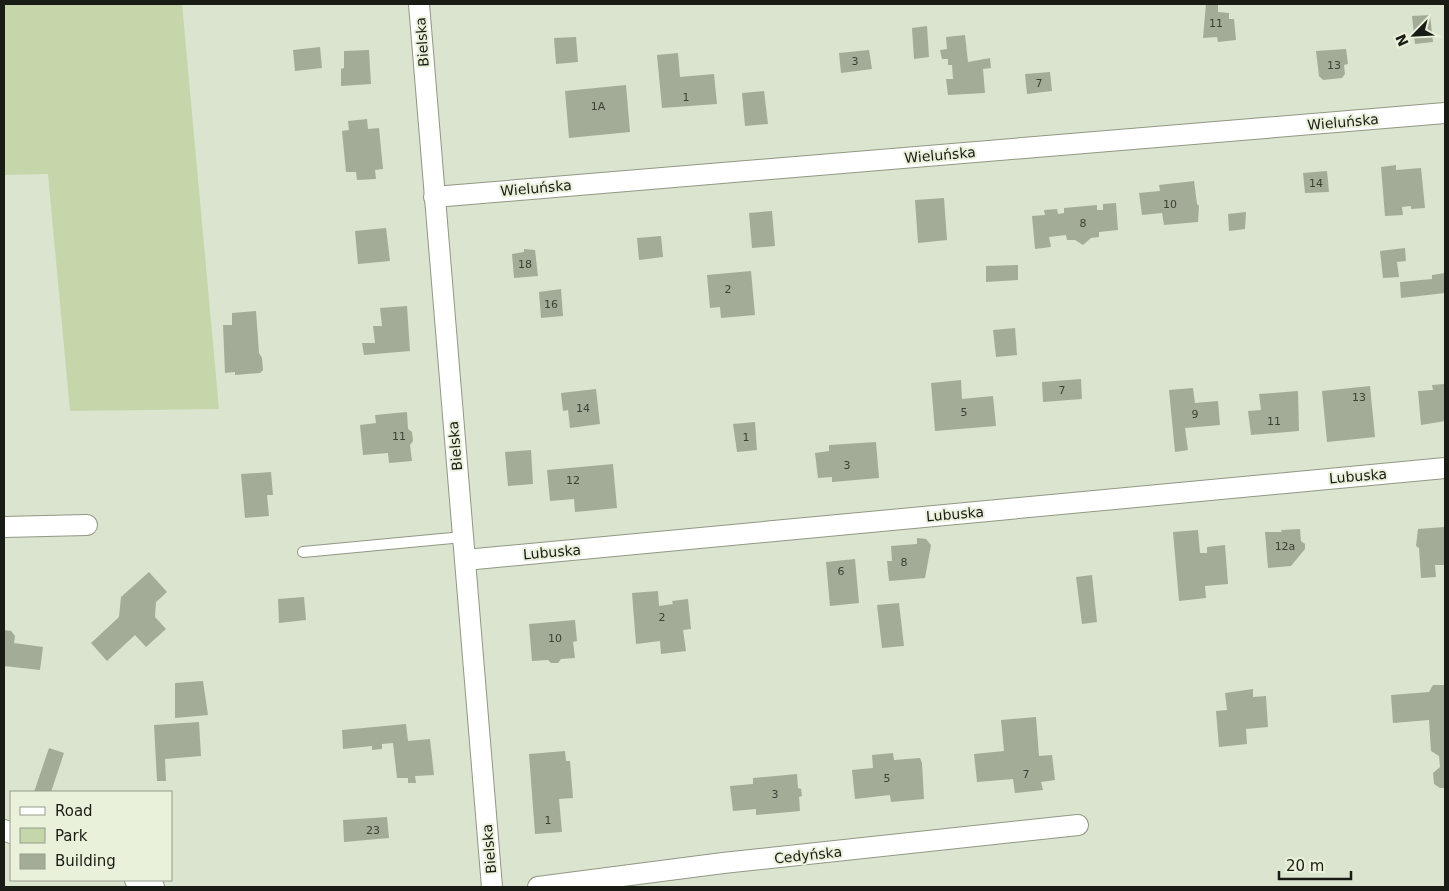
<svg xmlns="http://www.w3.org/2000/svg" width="1449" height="891" font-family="'DejaVu Sans',sans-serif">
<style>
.green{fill:#c5d6ab}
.building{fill:#a3ac97}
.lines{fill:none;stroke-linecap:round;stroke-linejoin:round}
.lane-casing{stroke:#909884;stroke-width:12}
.street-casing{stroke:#909884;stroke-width:22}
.lane{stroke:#fff;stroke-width:10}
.street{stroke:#fff;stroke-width:20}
.labels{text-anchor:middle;stroke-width:4;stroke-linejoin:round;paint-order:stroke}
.number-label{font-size:11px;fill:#3c4035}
.street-label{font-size:14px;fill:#191c14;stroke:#e9f1db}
</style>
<rect width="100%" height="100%" fill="#dbe4ce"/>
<path class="green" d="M 4,4 L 182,4 L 219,409 L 70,411 L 48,174 L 4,175 Z"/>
<g class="building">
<path d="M 1206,4 L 1218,4 L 1218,12 L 1229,13 L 1229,19 L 1234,19 L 1236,40 L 1218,42 L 1217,37 L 1203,38 Z"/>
<path d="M 1430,15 L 1433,42 L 1415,44 L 1412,16 Z"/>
<path d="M 927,26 L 929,57 L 914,59 L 912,28 Z"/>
<path d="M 965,35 L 968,62 L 990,58 L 991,68 L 983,69 L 985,93 L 948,95 L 946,79 L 953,79 L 952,65 L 948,65 L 948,59 L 942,59 L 940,50 L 947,49 L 946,37 Z"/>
<path d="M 576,37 L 578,62 L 556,64 L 554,38 Z"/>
<path d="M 320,47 L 322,68 L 295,71 L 293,50 Z"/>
<path d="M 1346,49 L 1348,64 L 1344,65 L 1345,74 L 1342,78 L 1323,80 L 1319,76 L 1316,51 Z"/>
<path d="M 369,50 L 371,84 L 341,86 L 341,69 L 344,68 L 344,51 Z"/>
<path d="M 869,50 L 872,69 L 841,73 L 839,53 Z"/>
<path d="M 678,53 L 680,77 L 714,74 L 717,104 L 662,108 L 657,55 Z"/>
<path d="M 1050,72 L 1052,91 L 1027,94 L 1025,74 Z"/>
<path d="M 626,85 L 630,132 L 569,138 L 565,91 Z"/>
<path d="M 764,91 L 768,124 L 745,126 L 742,93 Z"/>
<path d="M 367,119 L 368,129 L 379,128 L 383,169 L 375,170 L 376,179 L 357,180 L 356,172 L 346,172 L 342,131 L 349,130 L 348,121 Z"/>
<path d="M 1396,165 L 1396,170 L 1421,168 L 1425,208 L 1411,209 L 1411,206 L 1402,207 L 1403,215 L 1385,216 L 1381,167 Z"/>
<path d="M 1327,171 L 1329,192 L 1305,193 L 1303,173 Z"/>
<path d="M 1194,181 L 1197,204 L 1199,206 L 1198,222 L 1164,225 L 1162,213 L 1142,215 L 1139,193 L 1160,191 L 1159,185 Z"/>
<path d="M 944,198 L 947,240 L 918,243 L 915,200 Z"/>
<path d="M 1116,203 L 1118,230 L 1099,232 L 1099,237 L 1091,238 L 1083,245 L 1075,240 L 1067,240 L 1066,235 L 1049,237 L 1051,247 L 1035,249 L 1032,216 L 1045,215 L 1044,210 L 1057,209 L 1058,214 L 1064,213 L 1064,208 L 1097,205 L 1097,210 L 1103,210 L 1103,204 Z"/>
<path d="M 772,211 L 775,246 L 752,248 L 749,213 Z"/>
<path d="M 1246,212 L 1245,229 L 1229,231 L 1228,214 Z"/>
<path d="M 386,228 L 390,261 L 358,264 L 355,231 Z"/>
<path d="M 661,236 L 663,257 L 639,260 L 637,238 Z"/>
<path d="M 1405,248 L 1406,261 L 1397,262 L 1399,277 L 1383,278 L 1380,251 Z"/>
<path d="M 524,249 L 535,250 L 538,276 L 514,278 L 512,254 L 524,252 Z"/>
<path d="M 1018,265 L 1018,280 L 986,282 L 986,266 Z"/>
<path d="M 751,271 L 755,315 L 721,318 L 720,307 L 710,308 L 707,275 Z"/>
<path d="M 1445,273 L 1445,293 L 1401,298 L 1400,282 L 1432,279 L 1432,275 Z"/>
<path d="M 561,289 L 563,316 L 541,318 L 539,292 Z"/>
<path d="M 407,306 L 410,351 L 364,355 L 362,343 L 375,343 L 373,326 L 382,326 L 380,308 Z"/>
<path d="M 256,311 L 259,353 L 262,358 L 263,370 L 260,373 L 235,375 L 235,372 L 225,373 L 223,325 L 232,325 L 232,313 Z"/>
<path d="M 1015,328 L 1017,355 L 996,357 L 993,330 Z"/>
<path d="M 1081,379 L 1082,399 L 1043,402 L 1042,382 Z"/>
<path d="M 961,380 L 962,399 L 993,396 L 996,426 L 935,431 L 931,383 Z"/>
<path d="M 1445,384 L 1445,421 L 1421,425 L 1418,391 L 1433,390 L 1432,385 Z"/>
<path d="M 1370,386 L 1375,437 L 1327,442 L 1322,391 Z"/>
<path d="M 1193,388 L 1195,403 L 1218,401 L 1220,425 L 1185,428 L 1188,450 L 1175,452 L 1169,390 Z"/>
<path d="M 596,389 L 600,424 L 570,428 L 568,410 L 563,411 L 561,393 Z"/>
<path d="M 1298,391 L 1299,431 L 1251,435 L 1248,411 L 1261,410 L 1259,394 Z"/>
<path d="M 407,412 L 408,429 L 412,432 L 413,441 L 410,445 L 412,461 L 389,463 L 388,453 L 363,455 L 360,425 L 376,423 L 375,415 Z"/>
<path d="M 755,422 L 757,450 L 737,452 L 733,424 Z"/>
<path d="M 876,442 L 879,478 L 832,482 L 832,477 L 818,478 L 815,453 L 829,451 L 829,445 Z"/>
<path d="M 531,450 L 533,484 L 508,486 L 505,452 Z"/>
<path d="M 613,464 L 617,508 L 575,512 L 574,499 L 550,501 L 547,470 Z"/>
<path d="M 271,472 L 273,495 L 267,495 L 269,516 L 245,518 L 241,474 Z"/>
<path d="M 1445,527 L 1445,565 L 1435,565 L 1436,577 L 1421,578 L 1419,548 L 1416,546 L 1418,529 Z"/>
<path d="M 1300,529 L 1301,541 L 1305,544 L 1305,549 L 1291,566 L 1268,568 L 1265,532 L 1282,532 L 1281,530 Z"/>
<path d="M 1198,530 L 1200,553 L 1207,553 L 1207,547 L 1225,545 L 1228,584 L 1205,586 L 1206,598 L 1179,601 L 1173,532 Z"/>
<path d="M 917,538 L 926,539 L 931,545 L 925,578 L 889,581 L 887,561 L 892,561 L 891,546 L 917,544 Z"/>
<path d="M 855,559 L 859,603 L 830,606 L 826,562 Z"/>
<path d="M 149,572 L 167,592 L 156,602 L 155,617 L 166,629 L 146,647 L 135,635 L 107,661 L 91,643 L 119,617 L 121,597 Z"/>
<path d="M 1092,575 L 1097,622 L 1082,624 L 1076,577 Z"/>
<path d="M 658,591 L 659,606 L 673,604 L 672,601 L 688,599 L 691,629 L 683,630 L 686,651 L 661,654 L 660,641 L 636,644 L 632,593 Z"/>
<path d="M 304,597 L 306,620 L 279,623 L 278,599 Z"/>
<path d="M 899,603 L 904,646 L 882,648 L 877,605 Z"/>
<path d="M 575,620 L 577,641 L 573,642 L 575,658 L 561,659 L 558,663 L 551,663 L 548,660 L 532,661 L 529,624 Z"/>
<path d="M 4,630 L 11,631 L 15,636 L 14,643 L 43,647 L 40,670 L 4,666 Z"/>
<path d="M 203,681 L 208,715 L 175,718 L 175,683 Z"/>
<path d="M 1433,685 L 1445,685 L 1445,788 L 1440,788 L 1434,784 L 1433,773 L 1440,767 L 1439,756 L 1431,751 L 1429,720 L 1393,723 L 1391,695 L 1429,692 Z"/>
<path d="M 1253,689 L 1253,697 L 1266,696 L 1268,727 L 1246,729 L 1247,744 L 1219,747 L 1216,711 L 1227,710 L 1225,693 Z"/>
<path d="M 1036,717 L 1039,756 L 1052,755 L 1055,780 L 1041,782 L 1043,790 L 1015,793 L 1013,779 L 977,782 L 974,754 L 1004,751 L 1001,720 Z"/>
<path d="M 199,722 L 201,756 L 165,759 L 166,781 L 157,781 L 154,725 Z"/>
<path d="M 406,724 L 408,741 L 430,739 L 434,775 L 415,776 L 416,783 L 408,783 L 408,778 L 397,778 L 393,743 L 382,744 L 382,749 L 372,750 L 372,746 L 343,749 L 342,730 Z"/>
<path d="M 49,748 L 64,753 L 51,792 L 34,792 Z"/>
<path d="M 565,751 L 566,761 L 570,761 L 573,798 L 559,799 L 562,832 L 535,834 L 529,754 Z"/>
<path d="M 893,753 L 894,760 L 920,758 L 922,763 L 924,799 L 891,802 L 890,795 L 855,799 L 852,770 L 873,768 L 872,755 Z"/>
<path d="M 797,774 L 798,788 L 801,789 L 802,796 L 799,797 L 800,811 L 756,815 L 756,809 L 733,811 L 730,786 L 753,784 L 753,778 Z"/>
<path d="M 387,817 L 389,838 L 344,842 L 343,820 Z"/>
</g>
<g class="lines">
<g class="lane-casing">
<path id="lane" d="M 303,552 L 463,537"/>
</g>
<g class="street-casing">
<g id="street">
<path d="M 419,4 L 492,887"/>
<path d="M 434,197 L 1445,113"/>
<path d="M 4,527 L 87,525"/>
<path d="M 465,560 L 1445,468"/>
<path d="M 4,830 L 11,833"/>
<path d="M 135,880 L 154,887"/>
<path d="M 538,887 L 723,863 L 1078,825"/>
</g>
</g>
<use href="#lane" class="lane"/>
<use href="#street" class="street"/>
</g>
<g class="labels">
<g class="number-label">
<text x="1216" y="27">11</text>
<text x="855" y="65">3</text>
<text x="1334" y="69">13</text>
<text x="1039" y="87">7</text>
<text x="686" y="101">1</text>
<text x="598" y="110">1A</text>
<text x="1316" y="187">14</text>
<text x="1170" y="208">10</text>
<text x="1083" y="227">8</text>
<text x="525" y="268">18</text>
<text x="728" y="293">2</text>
<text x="551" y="308">16</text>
<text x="1062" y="394">7</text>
<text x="1359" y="401">13</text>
<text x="583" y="412">14</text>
<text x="964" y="416">5</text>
<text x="1195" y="418">9</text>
<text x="1274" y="425">11</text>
<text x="399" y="440">11</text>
<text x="746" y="441">1</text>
<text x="847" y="469">3</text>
<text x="573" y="484">12</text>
<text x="1285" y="550">12a</text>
<text x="904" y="566">8</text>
<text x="841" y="575">6</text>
<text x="662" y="621">2</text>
<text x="555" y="642">10</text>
<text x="1026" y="778">7</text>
<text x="887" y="782">5</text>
<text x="775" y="798">3</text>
<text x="548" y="824">1</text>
<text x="373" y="834">23</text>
</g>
<g class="street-label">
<text transform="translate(422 42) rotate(-94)" y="5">Bielska</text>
<text transform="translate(1343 122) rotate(-5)" y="5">Wieluńska</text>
<text transform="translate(940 155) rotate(-5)" y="5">Wieluńska</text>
<text transform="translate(536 188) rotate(-5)" y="5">Wieluńska</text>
<text transform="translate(455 446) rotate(-95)" y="5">Bielska</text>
<text transform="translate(1358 476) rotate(-5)" y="5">Lubuska</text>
<text transform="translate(955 514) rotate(-5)" y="5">Lubuska</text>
<text transform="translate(552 552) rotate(-5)" y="5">Lubuska</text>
<text transform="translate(489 849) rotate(-95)" y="5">Bielska</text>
<text transform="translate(808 855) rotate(-6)" y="5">Cedyńska</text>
</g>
</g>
<rect width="1449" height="891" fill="none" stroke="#191c14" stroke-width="10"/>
<rect x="10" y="791" width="162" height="90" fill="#e9f1db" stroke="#969c8b"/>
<rect x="20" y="807" width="25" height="8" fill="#ffffff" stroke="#969c8b"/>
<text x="55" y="816" font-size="15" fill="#191c14">Road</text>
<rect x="20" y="828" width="25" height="15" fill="#c5d6ab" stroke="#969c8b"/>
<text x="55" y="841" font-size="15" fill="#191c14">Park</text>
<rect x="20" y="854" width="25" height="15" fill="#a3ac97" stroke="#969c8b"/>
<text x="55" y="866" font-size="15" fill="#191c14">Building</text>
<g transform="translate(1414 35) rotate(246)" stroke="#e9f1db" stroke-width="4" paint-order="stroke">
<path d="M0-4L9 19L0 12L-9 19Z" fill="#191c14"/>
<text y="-8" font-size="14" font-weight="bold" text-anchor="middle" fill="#191c14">N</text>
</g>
<path d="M1279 871v8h72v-8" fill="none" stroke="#191c14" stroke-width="2.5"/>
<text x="1286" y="871" font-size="15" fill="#191c14" stroke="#e9f1db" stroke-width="4" paint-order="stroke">20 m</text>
</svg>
